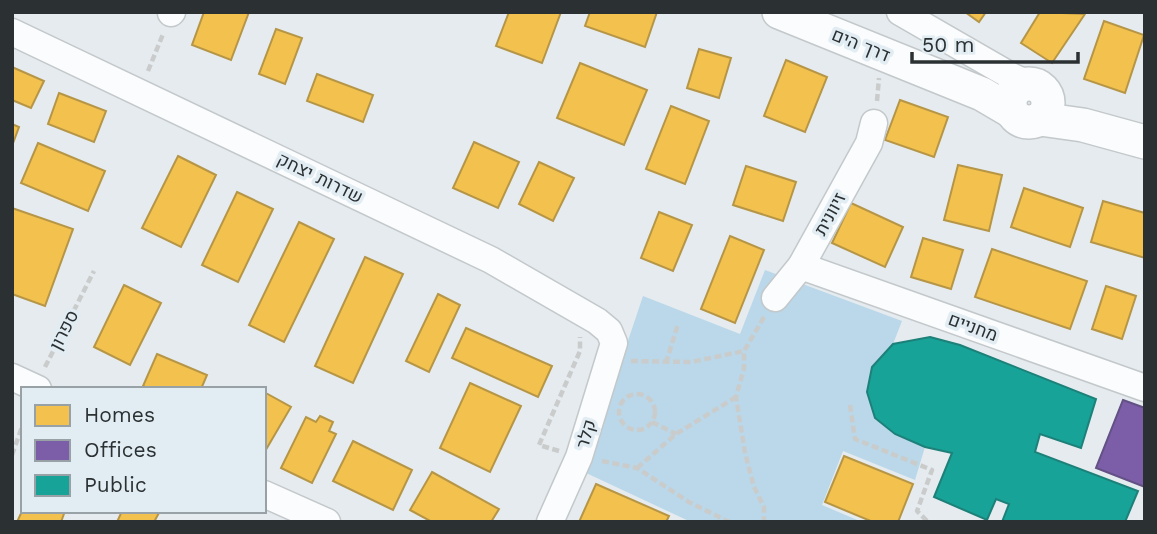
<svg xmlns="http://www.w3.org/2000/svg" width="1157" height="534" font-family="'Work Sans',Heebo,sans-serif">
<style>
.green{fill:#bad8e9}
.homes{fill:#f2c14e;stroke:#b69646;stroke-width:2}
.offices{fill:#7b5ea7;stroke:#635084;stroke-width:2}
.public{fill:#17a398;stroke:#1d8079;stroke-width:2}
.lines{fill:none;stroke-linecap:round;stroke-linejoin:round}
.minor-casing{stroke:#c3c8ca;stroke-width:29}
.major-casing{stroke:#c3c8ca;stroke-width:36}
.path{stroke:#cacccc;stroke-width:4.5;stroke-dasharray:7 3.5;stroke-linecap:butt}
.minor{stroke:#fbfcfd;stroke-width:26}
.major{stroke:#fbfcfd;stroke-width:33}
.labels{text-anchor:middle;stroke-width:7;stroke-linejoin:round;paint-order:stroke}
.street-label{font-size:18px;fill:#2b3032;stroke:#e1ecf3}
</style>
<rect width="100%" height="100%" fill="#e5ebef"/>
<path class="green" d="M 765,270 L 902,321 L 893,344 L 872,367 L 867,392 L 875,419 L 895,434 L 925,447 L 915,480 L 843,451 L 822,505 L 862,522 L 691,522 L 584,472 L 643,296 L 740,334 Z"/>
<g class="homes">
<path d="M 204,12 L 249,12 L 231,60 L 192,45 Z"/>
<path d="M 509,12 L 561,12 L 542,63 L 496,46 Z"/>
<path d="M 590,12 L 657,12 L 645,47 L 585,26 Z"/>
<path d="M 965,12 L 986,12 L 979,22 Z"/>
<path d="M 1040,12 L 1085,14 L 1052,63 L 1021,43 Z"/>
<path d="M 1104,21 L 1144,35 L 1125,93 L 1084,79 Z"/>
<path d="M 276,29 L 302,38 L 285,84 L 259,74 Z"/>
<path d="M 699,49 L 731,58 L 719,98 L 687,88 Z"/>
<path d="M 786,60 L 827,77 L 805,132 L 764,116 Z"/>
<path d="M 580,63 L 647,90 L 624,145 L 557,118 Z"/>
<path d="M 12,67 L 44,81 L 31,108 L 12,100 Z"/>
<path d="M 317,74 L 373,95 L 363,122 L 307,101 Z"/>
<path d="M 59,93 L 106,111 L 94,142 L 48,124 Z"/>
<path d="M 900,100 L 948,117 L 934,157 L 885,140 Z"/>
<path d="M 671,106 L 709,121 L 685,184 L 646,169 Z"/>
<path d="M 12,124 L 19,127 L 12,146 Z"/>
<path d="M 474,142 L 519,162 L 498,208 L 453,188 Z"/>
<path d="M 38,143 L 105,171 L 88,211 L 21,183 Z"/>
<path d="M 178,156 L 216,175 L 181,247 L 142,228 Z"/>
<path d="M 539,162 L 574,178 L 553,221 L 519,204 Z"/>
<path d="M 958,165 L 1002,175 L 989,231 L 944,220 Z"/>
<path d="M 746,166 L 796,182 L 783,221 L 733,205 Z"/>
<path d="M 1024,188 L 1083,208 L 1070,247 L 1011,227 Z"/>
<path d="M 237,192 L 273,209 L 238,282 L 202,265 Z"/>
<path d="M 1103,201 L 1145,213 L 1145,258 L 1091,242 Z"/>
<path d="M 851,203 L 903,227 L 885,267 L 832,243 Z"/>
<path d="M 12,208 L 73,229 L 45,306 L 12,294 Z"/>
<path d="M 659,212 L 692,225 L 673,271 L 641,258 Z"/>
<path d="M 299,222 L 334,239 L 284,342 L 249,325 Z"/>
<path d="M 730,236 L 764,250 L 735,323 L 701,309 Z"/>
<path d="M 923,238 L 963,250 L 951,289 L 911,277 Z"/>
<path d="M 992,249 L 1087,281 L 1070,329 L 975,297 Z"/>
<path d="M 365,257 L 403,274 L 353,383 L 315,366 Z"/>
<path d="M 124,285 L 161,303 L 130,365 L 94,347 Z"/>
<path d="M 1106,286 L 1136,296 L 1122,339 L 1092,329 Z"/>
<path d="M 438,294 L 460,305 L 429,372 L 406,361 Z"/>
<path d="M 466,328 L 552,366 L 538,397 L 452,358 Z"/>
<path d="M 157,354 L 207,375 L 201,389 L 149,389 L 143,386 Z"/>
<path d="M 470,383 L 521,406 L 490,472 L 440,448 Z"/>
<path d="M 264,392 L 291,407 L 264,453 Z"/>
<path d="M 320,416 L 333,422 L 329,431 L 336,434 L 312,483 L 281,468 L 306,417 L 316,422 Z"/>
<path d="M 353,441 L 412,470 L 393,510 L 333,481 Z"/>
<path d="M 844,456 L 913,484 L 898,522 L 873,522 L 825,502 Z"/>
<path d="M 432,472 L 499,509 L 491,522 L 432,522 L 410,510 Z"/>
<path d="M 596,484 L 669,516 L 666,522 L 579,522 Z"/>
<path d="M 23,509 L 23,511 L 65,511 L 61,522 L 17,522 Z"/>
<path d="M 122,511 L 160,511 L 154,522 L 117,522 Z"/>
</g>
<path class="offices" d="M 1123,400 L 1145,408 L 1145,487 L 1096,468 Z"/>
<path class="public" d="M 930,337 L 960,345 L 1096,399 L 1081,448 L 1040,434 L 1035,452 L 1138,491 L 1125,522 L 1002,522 L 1009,504 L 996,499 L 987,520 L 934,497 L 952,453 L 925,447 L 895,434 L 875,418 L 867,392 L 872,367 L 893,344 Z"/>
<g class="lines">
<g class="minor-casing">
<g id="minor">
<path d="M 900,12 L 1011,76 L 1028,84"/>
<path d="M 171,13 L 172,12"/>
<path d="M 12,32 L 491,260 L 597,321 L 609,331 L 614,343 L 579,457 L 550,522"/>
<path d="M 801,266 L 1145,388"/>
<path d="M 775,298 L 801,266 L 869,143 L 874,123"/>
<path d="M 12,377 L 38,389"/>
<path d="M 264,494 L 327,522"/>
</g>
</g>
<g class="major-casing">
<g id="major">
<path d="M 779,12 L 982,94 L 1011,111"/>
<circle cx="1029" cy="103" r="19"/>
<path d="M 1040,119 L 1083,125 L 1145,142"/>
</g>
</g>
<g class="path">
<path d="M 148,71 L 163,34"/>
<path d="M 877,101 L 879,78"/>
<path d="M 764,317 L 744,351 L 744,368 L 736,397 L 745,453 L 754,487 L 764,507 L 764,522"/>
<path d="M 631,361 L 691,362 L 744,351"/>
<path d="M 666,363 L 678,324"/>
<path d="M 45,367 L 94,271"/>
<circle cx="637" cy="412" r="18"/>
<path d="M 850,405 L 855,439 L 932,470 L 917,511 L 928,522"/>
<path d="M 652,422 L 676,434"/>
<path d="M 559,451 L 539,445 L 580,351 L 580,337"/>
<path d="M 12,455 L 23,424"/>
<path d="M 602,461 L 637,468 L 689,502 L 729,522"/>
<path d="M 637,468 L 676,434 L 736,397"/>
</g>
<use href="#minor" class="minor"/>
<use href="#major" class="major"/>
</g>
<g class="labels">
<g class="street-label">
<text transform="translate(861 45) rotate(22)" y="6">דרך הים</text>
<text transform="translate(320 178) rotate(26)" y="6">שדרות יצחק</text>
<text transform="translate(830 214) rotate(-61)" y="6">זיוונית</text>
<text transform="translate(973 327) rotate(20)" y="6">מחניים</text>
<text transform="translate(64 330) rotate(-63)" y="6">ספרון</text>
<text transform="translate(586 434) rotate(-73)" y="6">קלר</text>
</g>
</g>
<rect width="1157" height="534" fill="none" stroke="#2b3032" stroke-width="28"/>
<rect x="21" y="387" width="245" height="126" fill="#e1ecf3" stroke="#98a1a6" stroke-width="2"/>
<rect x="35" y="405" width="35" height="21" fill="#f2c14e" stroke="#98a1a6" stroke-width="2"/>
<text x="84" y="422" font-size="21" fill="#2b3032">Homes</text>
<rect x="35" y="440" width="35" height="21" fill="#7b5ea7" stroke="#98a1a6" stroke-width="2"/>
<text x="84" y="457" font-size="21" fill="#2b3032">Offices</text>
<rect x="35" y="475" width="35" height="21" fill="#17a398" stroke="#98a1a6" stroke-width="2"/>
<text x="84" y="492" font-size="21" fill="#2b3032">Public</text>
<path d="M912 52v10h166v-10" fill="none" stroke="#2b3032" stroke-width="3.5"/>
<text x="922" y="52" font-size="21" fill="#2b3032" stroke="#e1ecf3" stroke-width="5" paint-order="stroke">50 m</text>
</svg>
